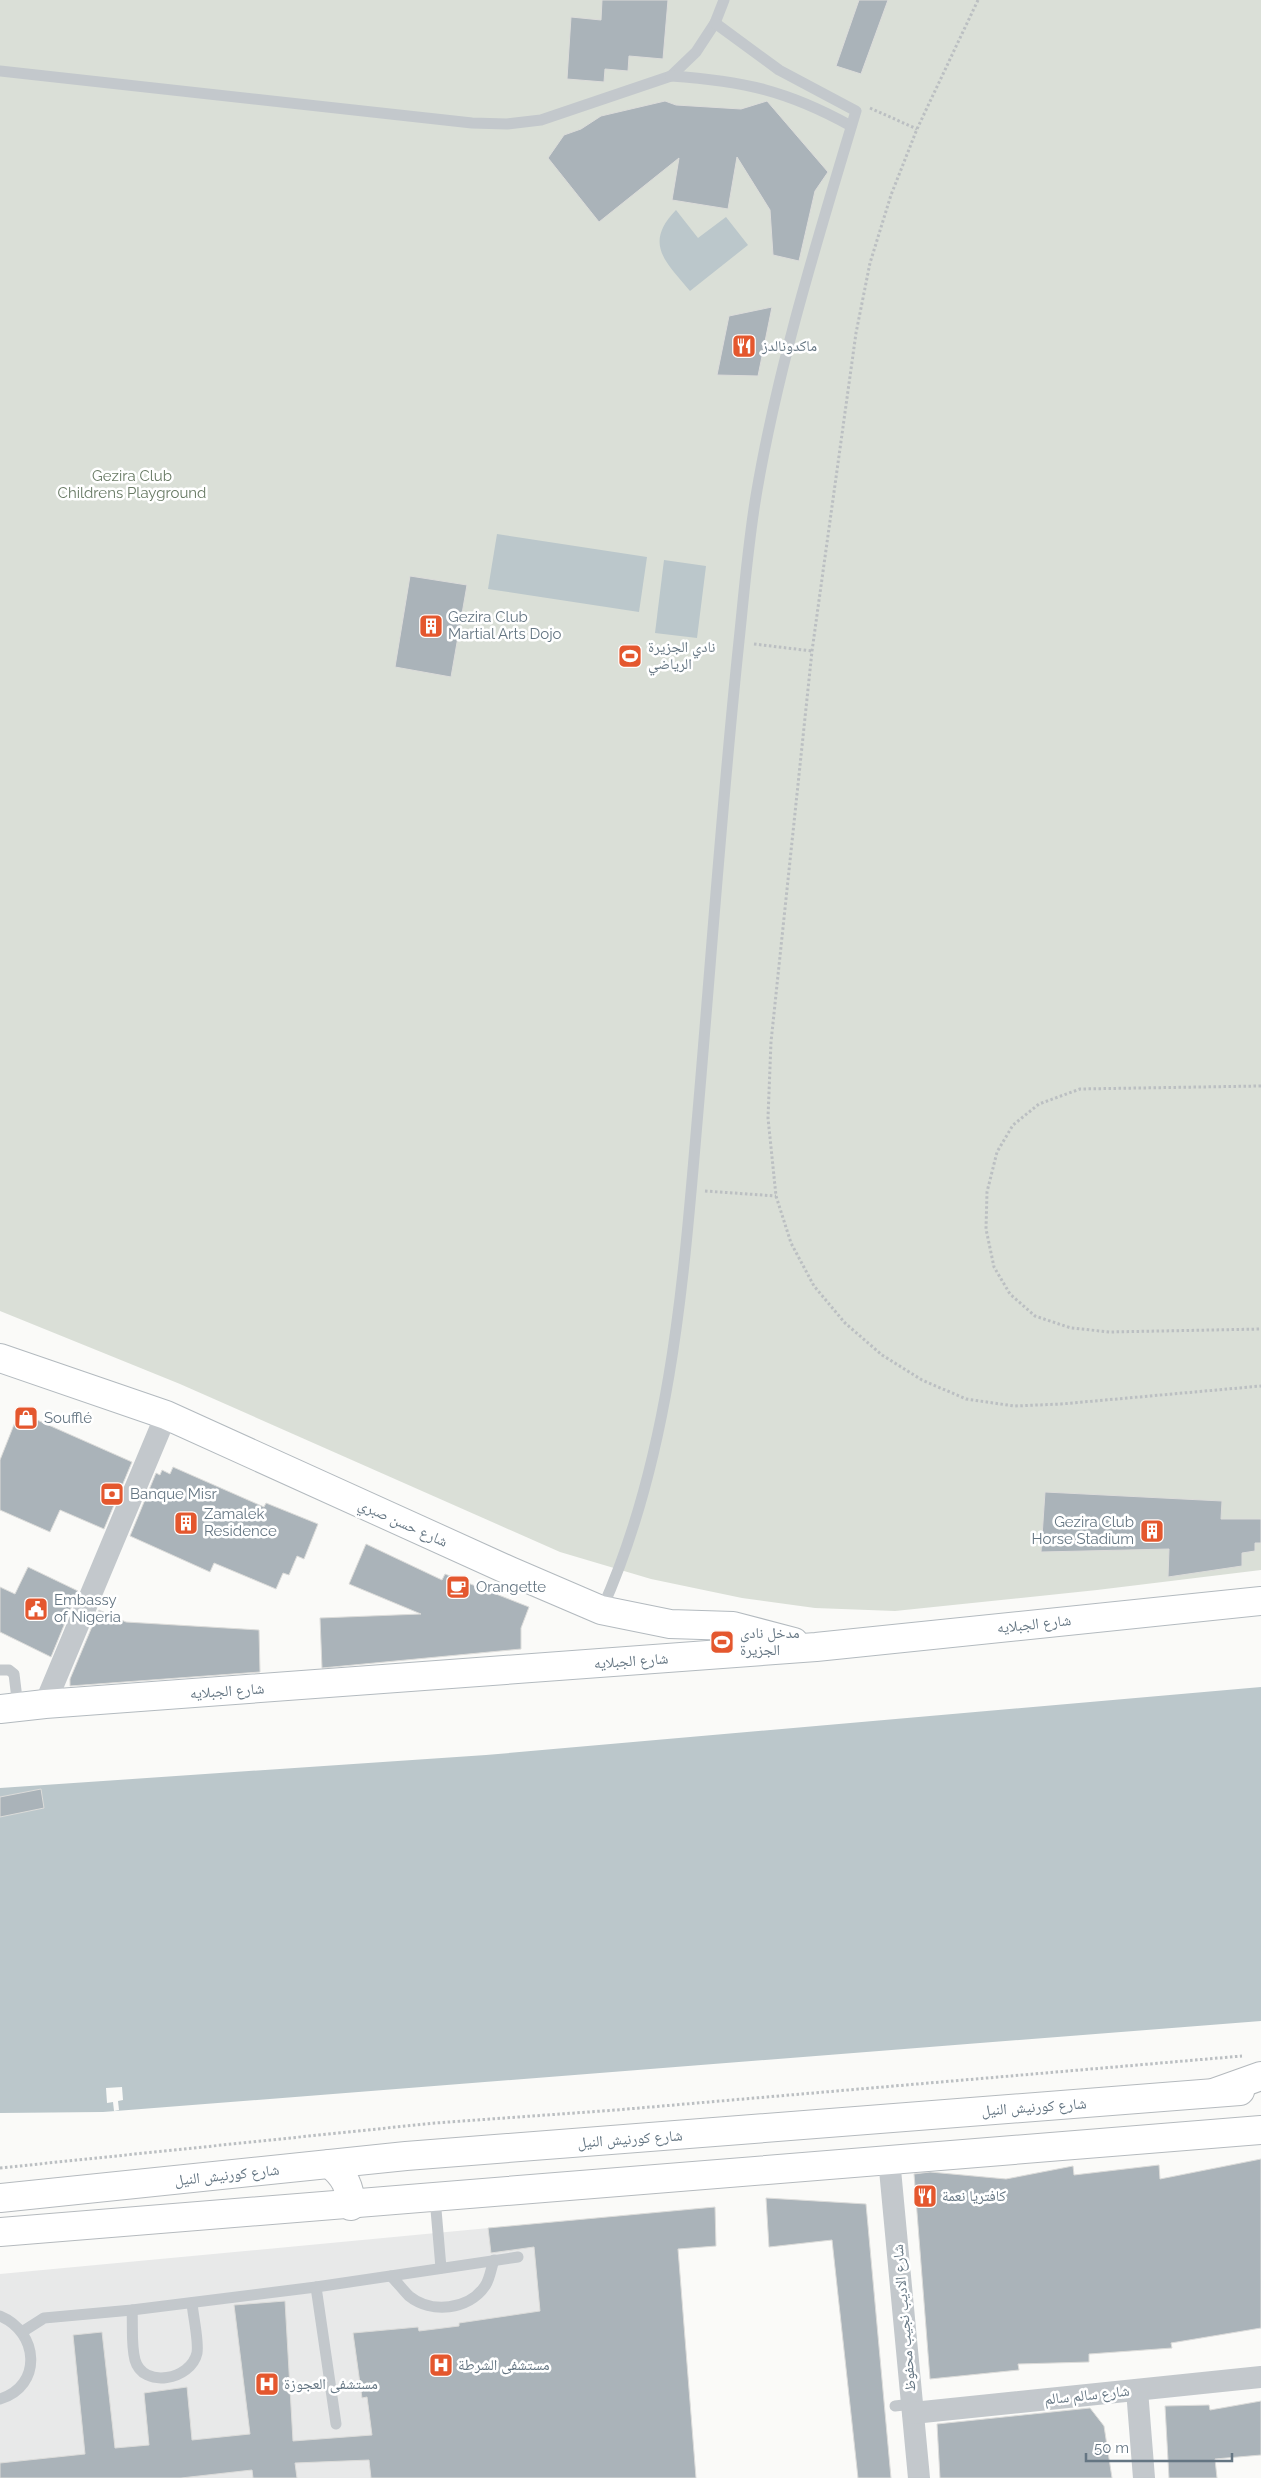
<svg xmlns="http://www.w3.org/2000/svg" width="1261" height="2478" font-family="Raleway,'Noto Naskh Arabic',sans-serif">
<style>
.built{fill:#e8e9e9}
.green{fill:#dadfd7}
.water{fill:#bbc7cb}
.pier{fill:#fafaf8}
.building{fill:#aab3b9;stroke:#dcdcda}
.lines{fill:none;stroke-linecap:round;stroke-linejoin:round}
.secondary-casing{stroke:#b3babf;stroke-width:30}
.primary-casing{stroke:#b5babe;stroke-width:30}
.highway-casing{stroke:#b4b9bd;stroke-width:30}
.path{stroke:#bbbfc2;stroke-width:3;stroke-dasharray:2.5 2.5;stroke-linecap:butt}
.lane{stroke:#c3c8cc;stroke-width:11}
.street{stroke:#c3c8cc;stroke-width:22}
.secondary{stroke:#fff;stroke-width:28}
.primary{stroke:#fff;stroke-width:28}
.highway{stroke:#fff;stroke-width:28}
.labels{text-anchor:middle;stroke-width:5;stroke-linejoin:round;paint-order:stroke}
.poi-label{font-size:15px;fill:#657683;stroke:#fff;text-anchor:start}
.park-label{font-size:15px;fill:#687a64;stroke:#fff}
.street-label{font-size:15px;fill:#657683;stroke:#fff}
</style>
<rect width="100%" height="100%" fill="#fafaf8"/>
<path class="built" d="M 532,2224 L 555,2478 L 0,2478 L 0,2274 Z"/>
<path class="green" d="M 0,0 L 1261,0 L 1261,1570 L 1097,1590 L 895,1611 L 815,1608 L 742,1598 L 651,1579 L 560,1552 L 180,1384 L 0,1311 Z"/>
<g class="water">
<path d="M 676,210 L 698,238 L 726,217 L 748,245 L 690,291 C 666,262 643,244 676,210 Z"/>
<path d="M 497,534 L 647,557 L 639,612 L 488,589 Z"/>
<path d="M 664,560 L 706,566 L 697,638 L 655,633 Z"/>
<path d="M 1261,1687 L 1261,2021 L 103,2112 L 0,2113 L 0,1788 L 486,1755 Z"/>
</g>
<path class="pier" d="M 122,2087 L 123,2100 L 118,2101 L 119,2110 L 114,2111 L 113,2102 L 107,2103 L 106,2088 Z"/>
<g class="building">
<path d="M 602,0 L 668,0 L 663,59 L 629,56 L 628,71 L 605,69 L 604,82 L 567,79 L 571,17 L 601,20 Z"/>
<path d="M 859,0 L 888,0 L 861,74 L 836,66 Z"/>
<path d="M 665,101 L 676,105 L 741,109 L 767,101 L 828,172 L 815,191 L 799,261 L 773,255 L 770,210 L 737,157 L 728,209 L 672,200 L 679,158 L 599,222 L 548,158 L 564,135 L 581,129 L 601,116 Z"/>
<path d="M 772,307 L 758,376 L 717,375 L 729,316 Z"/>
<path d="M 410,576 L 467,585 L 451,677 L 395,667 Z"/>
<path d="M 19,1412 L 132,1462 L 104,1529 L 60,1510 L 50,1532 L 0,1510 L 0,1460 Z"/>
<path d="M 173,1467 L 264,1507 L 266,1503 L 318,1524 L 304,1559 L 297,1556 L 289,1575 L 283,1573 L 276,1589 L 214,1563 L 210,1572 L 130,1536 L 156,1473 L 160,1475 L 162,1470 L 170,1474 Z"/>
<path d="M 1045,1492 L 1222,1501 L 1221,1519 L 1261,1519 L 1261,1543 L 1255,1543 L 1255,1551 L 1242,1553 L 1242,1566 L 1168,1577 L 1169,1549 L 1041,1552 Z"/>
<path d="M 366,1544 L 442,1580 L 445,1574 L 529,1607 L 521,1628 L 521,1649 L 322,1668 L 320,1618 L 421,1614 L 349,1584 Z"/>
<path d="M 28,1567 L 78,1591 L 51,1657 L 0,1632 L 0,1587 L 15,1594 Z"/>
<path d="M 99,1610 L 126,1622 L 259,1630 L 260,1672 L 70,1686 L 70,1679 Z"/>
<path d="M 41,1789 L 44,1808 L 0,1817 L 0,1797 Z"/>
<path d="M 1261,2159 L 1261,2328 L 1171,2343 L 1172,2348 L 1089,2354 L 1089,2362 L 1018,2364 L 1019,2370 L 930,2379 L 914,2174 L 930,2172 L 1006,2179 L 1073,2166 L 1074,2175 L 1159,2165 L 1160,2179 Z"/>
<path d="M 766,2198 L 866,2204 L 891,2478 L 858,2478 L 832,2240 L 769,2247 Z"/>
<path d="M 715,2207 L 716,2246 L 678,2249 L 696,2478 L 371,2478 L 369,2460 L 295,2463 L 297,2478 L 253,2478 L 252,2470 L 181,2478 L 0,2478 L 0,2463 L 85,2454 L 73,2335 L 102,2332 L 115,2448 L 149,2445 L 144,2393 L 187,2387 L 192,2440 L 250,2434 L 234,2305 L 285,2301 L 293,2441 L 372,2435 L 367,2397 L 362,2398 L 353,2333 L 418,2327 L 419,2331 L 459,2326 L 459,2323 L 540,2311 L 534,2247 L 491,2253 L 488,2228 Z"/>
<path d="M 1261,2401 L 1261,2455 L 1215,2459 L 1217,2478 L 1169,2478 L 1165,2406 L 1209,2405 L 1210,2410 Z"/>
<path d="M 1090,2408 L 1104,2426 L 1112,2478 L 940,2478 L 937,2424 Z"/>
</g>
<g class="lines">
<g class="secondary-casing">
<g id="secondary">
<path d="M 0,1358 L 166,1415 L 510,1571 L 601,1610 L 670,1624 L 733,1626 L 794,1642"/>
<path d="M 0,1709 L 45,1704 L 816,1647 L 1261,1601"/>
</g>
</g>
<g class="primary-casing">
<g id="primary">
<path d="M 330,2164 C 345,2176 350,2187 351,2206"/>
<path d="M 0,2198 L 406,2156 L 1240,2091"/>
<path d="M 0,2232 C 421,2201 841,2163 1261,2130"/>
</g>
</g>
<g class="highway-casing">
<path id="highway" d="M 1216,2092 L 1261,2076"/>
</g>
<g class="path">
<path d="M 978,0 L 917,129 L 891,195 L 870,263 L 856,333 L 812,651 L 771,1042 L 768,1118 L 776,1196 L 791,1243 L 814,1286 L 845,1323 L 882,1355 L 922,1380 L 966,1399 L 1014,1406 L 1061,1404 L 1261,1386"/>
<path d="M 870,108 L 917,129"/>
<path d="M 754,644 L 812,651"/>
<path d="M 1261,1086 L 1080,1089 L 1039,1104 L 1013,1125 L 997,1152 L 987,1192 L 986,1229 L 994,1267 L 1010,1294 L 1035,1316 L 1071,1328 L 1110,1332 L 1261,1329"/>
<path d="M 705,1191 L 776,1196"/>
<path d="M 0,2168 L 435,2123 L 616,2110 L 1242,2056"/>
</g>
<g class="lane">
<path d="M 0,71 L 472,123 L 507,124 L 541,120 L 671,76 L 696,52 L 715,23 L 724,0"/>
<path d="M 671,76 C 744,81 788,91 851,126"/>
<path d="M 602,1609 C 670,1457 683,1287 697,1123 C 711,962 722,801 739,641 C 744,593 748,544 756,496 C 778,365 818,238 856,111 L 779,70 L 715,23"/>
<path d="M 0,1670 L 9,1670 L 14,1674 L 18,1707"/>
<path d="M 435,2198 L 441,2268"/>
<path d="M 391,2276 C 397,2282 403,2290 409,2296 C 431,2314 469,2310 485,2286 C 490,2279 491,2268 494,2260"/>
<path d="M 316,2287 L 336,2424"/>
<path d="M 132,2310 C 133,2326 131,2345 135,2360 C 143,2389 191,2380 197,2353 C 199,2341 193,2316 192,2303"/>
<path d="M 0,2316 C 39,2332 43,2386 0,2399"/>
<path d="M 22,2332 L 44,2318 L 132,2310 L 316,2287 L 518,2257"/>
<path d="M 895,2406 L 912,2404"/>
</g>
<g class="street">
<path d="M 45,1704 L 166,1415"/>
<path d="M 889,2159 L 919,2478"/>
<path d="M 1137,2390 L 1144,2478"/>
<path d="M 913,2413 L 1261,2377"/>
</g>
<use href="#secondary" class="secondary"/>
<use href="#primary" class="primary"/>
<use href="#highway" class="highway"/>
</g>
<defs>
<g id="restaurant-square" transform="scale(1.25)"><rect x="-9" y="-9" width="18" height="18" rx="4" fill="#e4572e" stroke="#fff"/><path d="M-5-6h1v4h1v-4h1v4h1v-4h1v5L-1.5 .5V6h-2V.5L-5-1ZM5-6V6H3V1.5H1.5Q1.5-4 5-6Z" fill="#fff"/></g>
<g id="building-square" transform="scale(1.25)"><rect x="-9" y="-9" width="18" height="18" rx="4" fill="#e4572e" stroke="#fff"/><path d="M-4-6H4V6H1V3H-1V6H-4ZM-2.5-4.3h1.7v1.8h-1.7ZM.8-4.3h1.7v1.8H.8ZM-2.5-1h1.7V.8h-1.7ZM.8-1h1.7V.8H.8Z" fill="#fff"/></g>
<g id="stadium-square" transform="scale(1.25)"><rect x="-9" y="-9" width="18" height="18" rx="4" fill="#e4572e" stroke="#fff"/><path d="M0-5a6.5 5 0 1 0 0 10a6.5 5 0 1 0 0-10ZM-3.5-1.8h7v3.6h-7Z" fill="#fff"/></g>
<g id="shop-square" transform="scale(1.25)"><rect x="-9" y="-9" width="18" height="18" rx="4" fill="#e4572e" stroke="#fff"/><path d="M-5-2.5h2.3a2.7 3.5 0 0 1 5.4 0H5L5.5 6h-11ZM-1.5-2.5h3a1.5 2.3 0 0 0-3 0Z" fill="#fff"/></g>
<g id="bank-square" transform="scale(1.25)"><rect x="-9" y="-9" width="18" height="18" rx="4" fill="#e4572e" stroke="#fff"/><path d="M-6-4H6V4H-6ZM0-2.3a2.3 2.3 0 1 0 0 4.6a2.3 2.3 0 1 0 0-4.6Z" fill="#fff"/></g>
<g id="cafe-square" transform="scale(1.25)"><rect x="-9" y="-9" width="18" height="18" rx="4" fill="#e4572e" stroke="#fff"/><path d="M-5.5-4.5H6V0H3Q3 3.5 0 3.5H-2.5Q-5.5 3.5-5.5 0ZM3-3.2v2h1.7v-2ZM-6 4.5H4V6H-6Z" fill="#fff"/></g>
<g id="civic-square" transform="scale(1.25)"><rect x="-9" y="-9" width="18" height="18" rx="4" fill="#e4572e" stroke="#fff"/><path d="M-.6-6.5H3V-4.5H.6V-3L4-1V1h2V6H-6V1h2V-1L-.6-3ZM-1.2 2.5V6h2.4V2.5Z" fill="#fff"/></g>
<g id="hospital-square" transform="scale(1.25)"><rect x="-9" y="-9" width="18" height="18" rx="4" fill="#e4572e" stroke="#fff"/><path d="M-5-5h3v3.5h4V-5h3V5h-3V1.5h-4V5h-3Z" fill="#fff"/></g>
</defs>
<g fill-rule="evenodd">
<use href="#restaurant-square" x="744" y="346"/>
<use href="#building-square" x="431" y="626"/>
<use href="#stadium-square" x="630" y="656"/>
<use href="#shop-square" x="26" y="1418"/>
<use href="#bank-square" x="112" y="1494"/>
<use href="#building-square" x="186" y="1523"/>
<use href="#building-square" x="1152" y="1531"/>
<use href="#cafe-square" x="458" y="1587"/>
<use href="#civic-square" x="36" y="1609"/>
<use href="#stadium-square" x="722" y="1642"/>
<use href="#restaurant-square" x="925" y="2196"/>
<use href="#hospital-square" x="441" y="2365"/>
<use href="#hospital-square" x="267" y="2384"/>
</g>
<g class="labels">
<g class="poi-label">
<text x="762" y="351">ماكدونالدز</text>
<text x="448" y="622">Gezira Club<tspan x="448" dy="17">Martial Arts Dojo</tspan></text>
<text x="648" y="652">نادي الجزيرة<tspan x="648" dy="17">الرياضي</tspan></text>
<text x="44" y="1423">Soufflé</text>
<text x="130" y="1499">Banque Misr</text>
<text x="204" y="1519">Zamalek<tspan x="204" dy="17">Residence</tspan></text>
<text x="1134" y="1527" text-anchor="end">Gezira Club<tspan x="1134" dy="17">Horse Stadium</tspan></text>
<text x="476" y="1592">Orangette</text>
<text x="54" y="1605">Embassy<tspan x="54" dy="17">of Nigeria</tspan></text>
<text x="740" y="1638">مدخل نادى<tspan x="740" dy="17">الجزيرة</tspan></text>
<text x="942" y="2201">كافتريا نعمة</text>
<text x="458" y="2370">مستشفى الشرطة</text>
<text x="284" y="2389">مستشفى العجوزة</text>
</g>
<g class="park-label">
<text x="132" y="481">Gezira Club<tspan x="132" dy="17">Childrens Playground</tspan></text>
</g>
<g class="street-label">
<text transform="translate(403 1523) rotate(24)" y="5">شارع حسن صبري</text>
<text transform="translate(1034 1624) rotate(-6)" y="5">شارع الجبلايه</text>
<text transform="translate(631 1661) rotate(-4)" y="5">شارع الجبلايه</text>
<text transform="translate(227 1691) rotate(-4)" y="5">شارع الجبلايه</text>
<text transform="translate(1034 2107) rotate(-4)" y="5">شارع كورنيش النيل</text>
<text transform="translate(630 2139) rotate(-4)" y="5">شارع كورنيش النيل</text>
<text transform="translate(227 2175) rotate(-6)" y="5">شارع كورنيش النيل</text>
<text transform="translate(904 2318) rotate(-95)" y="5">شارع الاديب نجيب محفوظ</text>
<text transform="translate(1087 2395) rotate(-6)" y="5">شارع سالم سالم</text>
</g>
</g>
<path d="M1086 2453v8h146v-8" fill="none" stroke="#657683" stroke-width="2.5"/>
<text x="1094" y="2453" font-size="15" fill="#657683" stroke="#ffffff" stroke-width="4" paint-order="stroke">50 m</text>
</svg>
